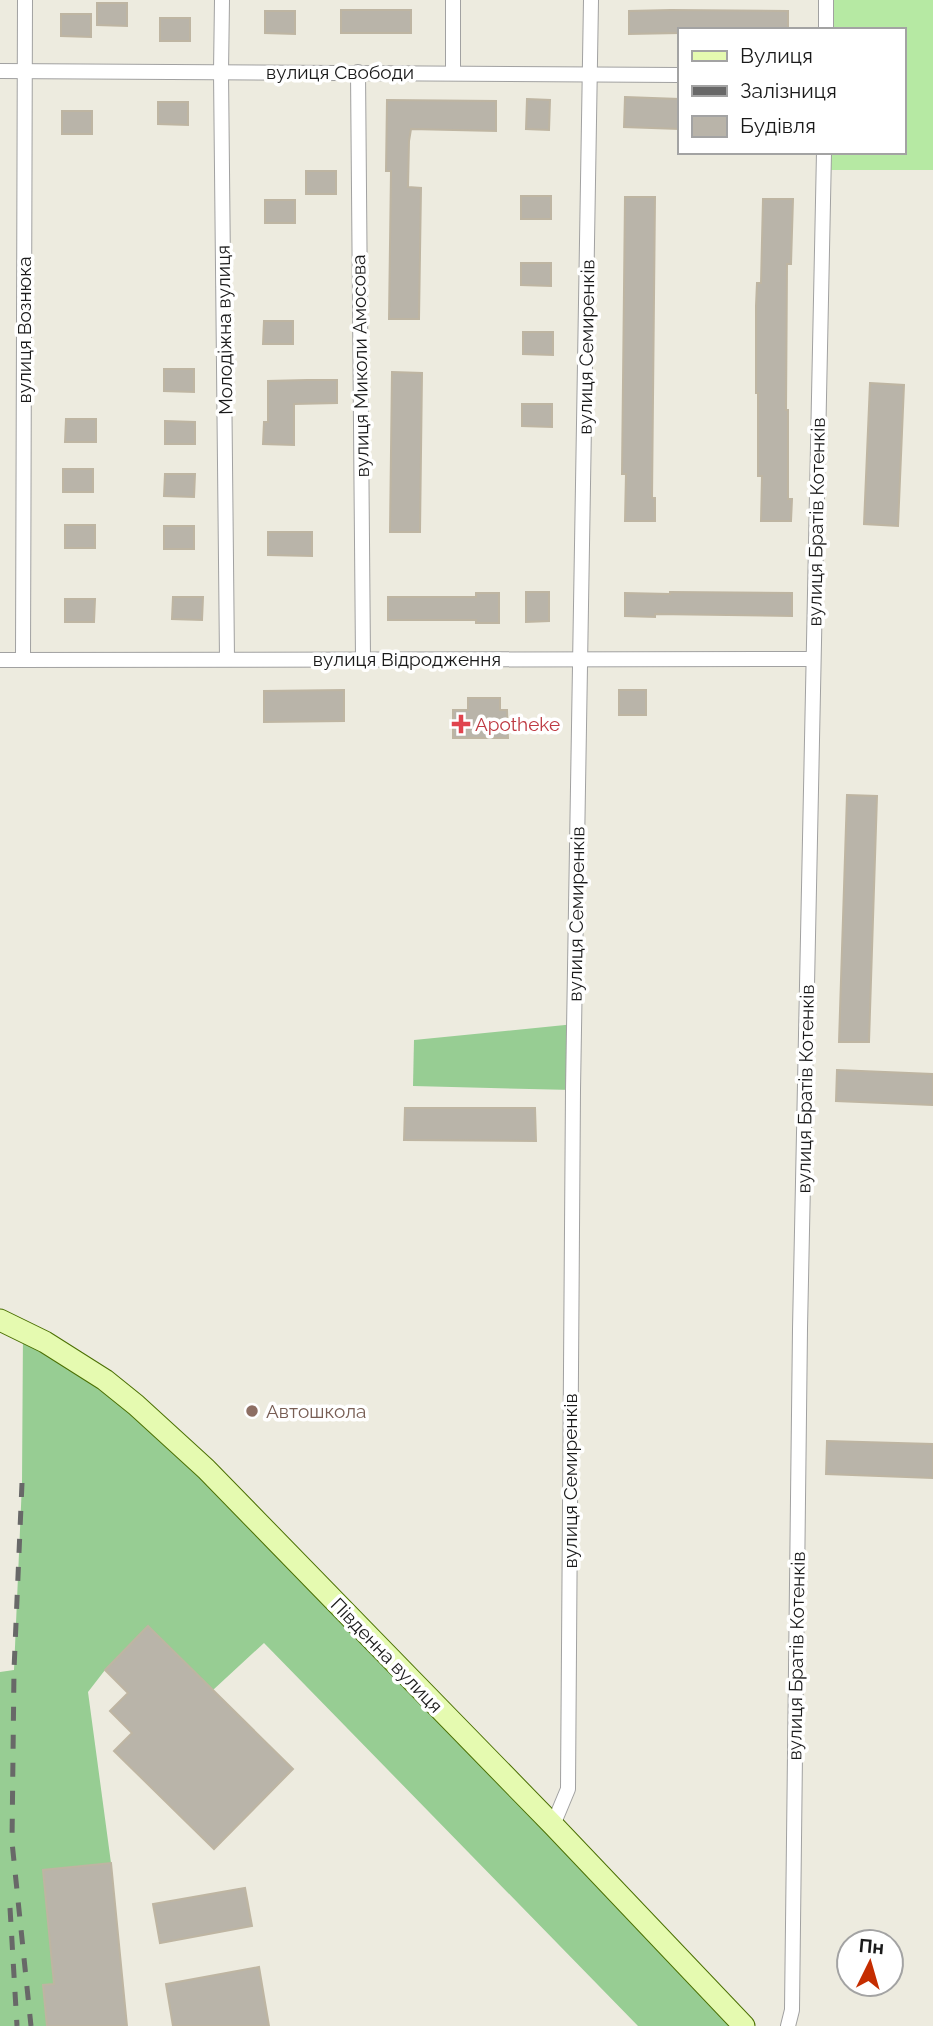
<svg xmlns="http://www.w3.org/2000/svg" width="933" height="2026" font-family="Raleway,sans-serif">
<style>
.grass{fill:#b6e9a3}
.forest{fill:#97cd93}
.building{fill:#b9b4a9;stroke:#beb5a2;stroke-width:2}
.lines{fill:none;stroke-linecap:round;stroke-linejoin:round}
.street-casing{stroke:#a1a1a1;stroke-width:16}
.secondary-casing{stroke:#4b7003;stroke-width:23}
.street{stroke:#fff;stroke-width:14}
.secondary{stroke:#e5fab0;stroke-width:21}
.rail{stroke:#686868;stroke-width:5;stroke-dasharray:14 14;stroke-linecap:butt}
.health-dot{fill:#e0444e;stroke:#fff;stroke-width:2.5}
.education-dot{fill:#8d6e63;stroke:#fff;stroke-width:2.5}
.labels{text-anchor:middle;stroke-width:7;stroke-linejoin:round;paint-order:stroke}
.street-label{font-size:19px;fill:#1a1a1a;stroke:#fff}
.health-label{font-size:19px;fill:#be3a42;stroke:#fff;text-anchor:start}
.education-label{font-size:19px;fill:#785e54;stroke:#fff;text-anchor:start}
</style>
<rect width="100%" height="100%" fill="#edebdf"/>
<path class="grass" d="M 826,0 L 933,0 L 933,170 L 824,170 L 824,152 L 903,152 L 903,30 L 826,30 Z"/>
<g class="forest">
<path d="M 575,1024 L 573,1090 L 413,1086 L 414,1040 Z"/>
<path d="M 23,1331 L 105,1380 L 744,2026 L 638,2026 L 264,1643 L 213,1690 L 105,1670 L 88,1692 L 111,1863 L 54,1984 L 43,1985 L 47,2026 L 0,2026 L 0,1672 L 14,1670 L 22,1483 Z"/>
</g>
<g class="building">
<path d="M 97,3 L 127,3 L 127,26 L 97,25 Z"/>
<rect x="341" y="10" width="70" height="23"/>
<path d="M 671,10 L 788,11 L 788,30 L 679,30 L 679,33 L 629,34 L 629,11 Z"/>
<path d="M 265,11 L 295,11 L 295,34 L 265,33 Z"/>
<path d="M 61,14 L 91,14 L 91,37 L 61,36 Z"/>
<rect x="160" y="18" width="30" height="23"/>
<path d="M 625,97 L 679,99 L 679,129 L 624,127 Z"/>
<path d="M 527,99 L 550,100 L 549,130 L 526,129 Z"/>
<path d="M 387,100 L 496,101 L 496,131 L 411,129 L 409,141 L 408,187 L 421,188 L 419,319 L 389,319 L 391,171 L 386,171 Z"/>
<path d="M 158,102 L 188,102 L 188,125 L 158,124 Z"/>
<rect x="62" y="111" width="30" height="23"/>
<rect x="306" y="171" width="30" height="23"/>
<rect x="521" y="196" width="30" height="23"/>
<path d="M 625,197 L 655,197 L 652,498 L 655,498 L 655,521 L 625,521 L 626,474 L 622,474 Z"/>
<path d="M 763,199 L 793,199 L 791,264 L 787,264 L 786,410 L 788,410 L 788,499 L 792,499 L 791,521 L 761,521 L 762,476 L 758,476 L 758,393 L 756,393 L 756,306 L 757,283 L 761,283 Z"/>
<rect x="265" y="200" width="30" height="23"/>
<path d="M 521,263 L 551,263 L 551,286 L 521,285 Z"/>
<path d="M 264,321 L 293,321 L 293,344 L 263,344 Z"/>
<path d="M 523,332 L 553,332 L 553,355 L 523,354 Z"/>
<path d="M 164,369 L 194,369 L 194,392 L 164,391 Z"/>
<path d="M 392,372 L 422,373 L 420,532 L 390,532 Z"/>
<path d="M 307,380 L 337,380 L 337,403 L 294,404 L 294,445 L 263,444 L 264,422 L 268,422 L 268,381 Z"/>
<path d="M 870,383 L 904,385 L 898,526 L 864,524 Z"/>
<path d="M 522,404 L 552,404 L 552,427 L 522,426 Z"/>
<path d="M 66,419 L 96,419 L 96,442 L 65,442 Z"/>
<path d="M 165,421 L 195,422 L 195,444 L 165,444 Z"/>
<rect x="63" y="469" width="30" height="23"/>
<path d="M 165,474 L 195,474 L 194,497 L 164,496 Z"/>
<rect x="65" y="525" width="30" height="23"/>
<rect x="164" y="526" width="30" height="23"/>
<path d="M 268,532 L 312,532 L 312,556 L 268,555 Z"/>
<path d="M 526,592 L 549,592 L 549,621 L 526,622 Z"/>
<path d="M 670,592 L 792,593 L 792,616 L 655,614 L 655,617 L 625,616 L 625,593 L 670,594 Z"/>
<path d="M 476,593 L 499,593 L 499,623 L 476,623 L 476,620 L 388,620 L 388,597 L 476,597 Z"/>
<path d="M 173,597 L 203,597 L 202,620 L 172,619 Z"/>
<path d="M 65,599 L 95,599 L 94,622 L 65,622 Z"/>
<path d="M 344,690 L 344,721 L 264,722 L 264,691 Z"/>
<rect x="619" y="690" width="27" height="25"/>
<path d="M 468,698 L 500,698 L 500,710 L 507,710 L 508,738 L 453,738 L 453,710 L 468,710 Z"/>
<path d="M 847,795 L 877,796 L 869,1042 L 839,1042 Z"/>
<path d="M 837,1070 L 933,1074 L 933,1105 L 836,1101 Z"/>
<path d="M 405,1108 L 535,1108 L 536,1141 L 404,1140 Z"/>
<path d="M 827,1441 L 933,1444 L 933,1478 L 826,1474 Z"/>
<path d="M 148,1626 L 293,1769 L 214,1849 L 114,1751 L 132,1733 L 110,1711 L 128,1693 L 105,1670 Z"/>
<path d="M 111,1863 L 127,2026 L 47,2026 L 43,1985 L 54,1984 L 43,1870 Z"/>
<path d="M 245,1888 L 252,1926 L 160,1943 L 153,1904 Z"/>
<path d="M 259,1967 L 269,2026 L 173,2026 L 166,1984 Z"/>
</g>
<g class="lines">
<g class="street-casing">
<g id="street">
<path d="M 222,0 L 221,72 L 227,659"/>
<path d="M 826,30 L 826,0"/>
<path d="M 0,71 L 679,75"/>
<path d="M 358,72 L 363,659"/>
<path d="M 453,73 L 453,0"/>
<path d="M 0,660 L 813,659"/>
<path d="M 23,660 L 25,0"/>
<path d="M 553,1825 L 568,1789 L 573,1090 L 591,0"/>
<path d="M 788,2026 L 792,2010 L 800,1329 L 824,152"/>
</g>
</g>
<g class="secondary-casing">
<path id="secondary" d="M 0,1320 L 45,1342 L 105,1380 L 136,1405 L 206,1469 L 553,1825 L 744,2026"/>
</g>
<use href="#street" class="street"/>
<use href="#secondary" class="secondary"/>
<g class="rail">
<path d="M 22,1483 L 14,1670 L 12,1842 L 31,2026"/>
<path d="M 10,1908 L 17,2026"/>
</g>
</g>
<path class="health-dot" d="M457.5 713.5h7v7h7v7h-7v7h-7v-7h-7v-7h7z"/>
<circle class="education-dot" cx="252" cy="1411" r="7"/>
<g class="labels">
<g class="street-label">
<text x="340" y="79">вулиця Свободи</text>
<text transform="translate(24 330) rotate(-90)" y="7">вулиця Вознюка</text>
<text transform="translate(224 330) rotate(-91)" y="7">Молодіжна вулиця</text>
<text transform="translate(586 347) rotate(-89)" y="7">вулиця Семиренків</text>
<text transform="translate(360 366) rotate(-91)" y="7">вулиця Миколи Амосова</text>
<text transform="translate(816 522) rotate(-89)" y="7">вулиця Братів Котенків</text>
<text x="407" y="666">вулиця Відродження</text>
<text transform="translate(576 914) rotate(-89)" y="7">вулиця Семиренків</text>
<text transform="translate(805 1089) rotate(-89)" y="7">вулиця Братів Котенків</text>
<text transform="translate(570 1481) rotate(-90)" y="7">вулиця Семиренків</text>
<text transform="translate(387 1655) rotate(46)" y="7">Південна вулиця</text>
<text transform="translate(796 1656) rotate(-89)" y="7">вулиця Братів Котенків</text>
</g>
<g class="health-label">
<text x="475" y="731">Apotheke</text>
</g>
<g class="education-label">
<text x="266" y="1418">Автошкола</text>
</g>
</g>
<rect x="678" y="28" width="228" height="126" fill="#ffffff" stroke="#a3a3a3" stroke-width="2"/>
<rect x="692" y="51" width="35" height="10" fill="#e5fab0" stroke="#a3a3a3" stroke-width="2"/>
<text x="740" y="63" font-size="21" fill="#1a1a1a">Вулиця</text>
<rect x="692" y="86" width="35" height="10" fill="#686868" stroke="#a3a3a3" stroke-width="2"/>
<text x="740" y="98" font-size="21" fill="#1a1a1a">Залізниця</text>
<rect x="692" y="116" width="35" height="21" fill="#b9b4a9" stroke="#a3a3a3" stroke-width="2"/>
<text x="740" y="133" font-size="21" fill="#1a1a1a">Будівля</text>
<g transform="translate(870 1963) rotate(5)"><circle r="33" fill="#ffffff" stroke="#a3a3a3" stroke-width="2"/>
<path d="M0-5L12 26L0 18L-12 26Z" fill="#c52d00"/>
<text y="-10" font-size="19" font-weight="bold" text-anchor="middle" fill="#1a1a1a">Пн</text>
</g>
</svg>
